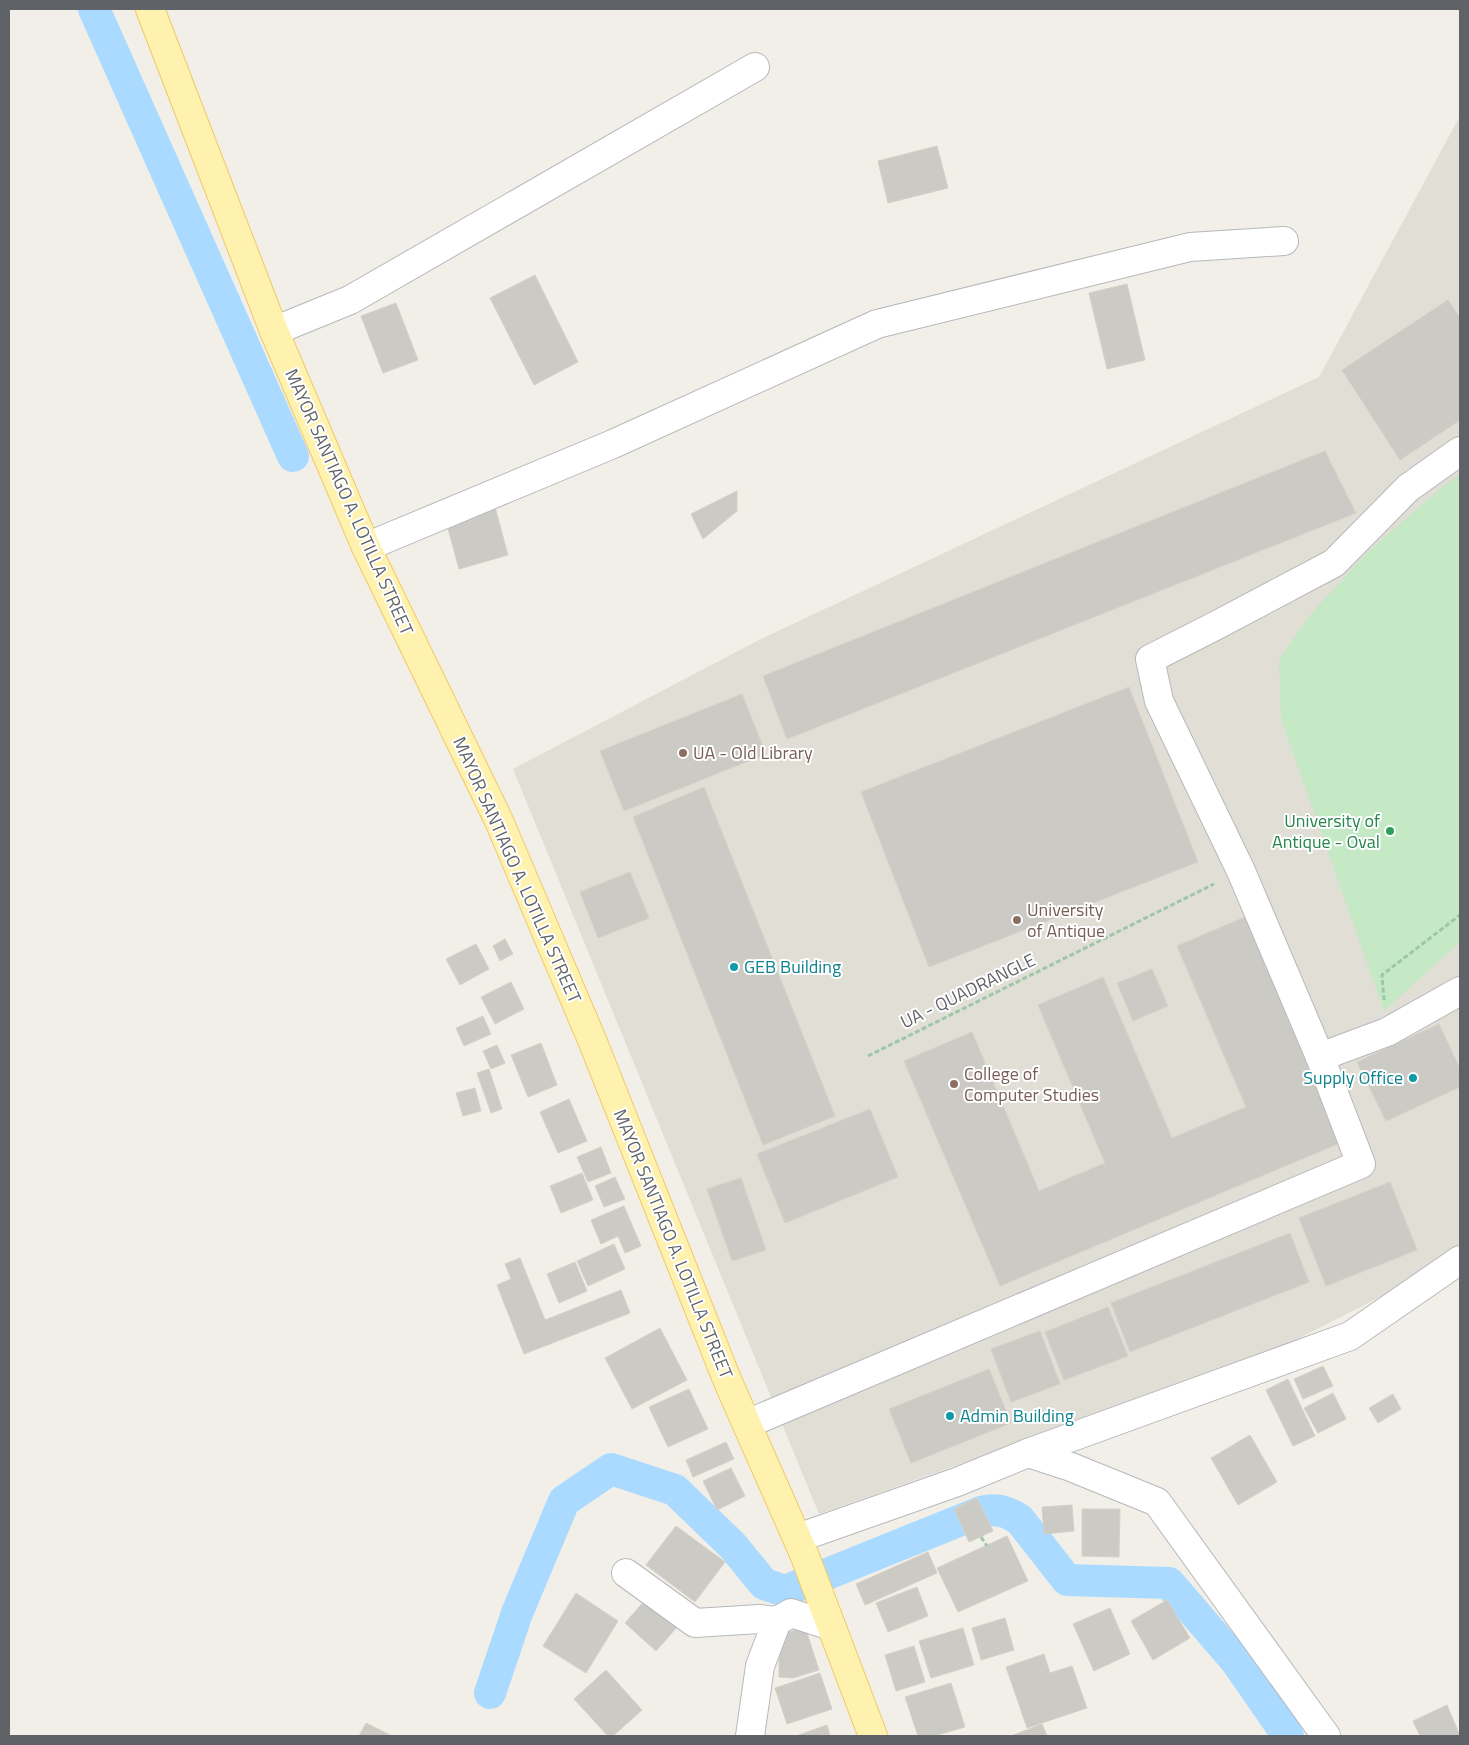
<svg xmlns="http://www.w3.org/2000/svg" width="1469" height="1745" font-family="'Titillium Web',sans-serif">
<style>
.education{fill:#e1ded6}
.green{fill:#c5e8c5}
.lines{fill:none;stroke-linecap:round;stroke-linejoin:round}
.canal{stroke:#aadaff;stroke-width:32}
.building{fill:#cccac5;stroke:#d6d1c6}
.minor-casing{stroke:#b5b8bc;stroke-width:30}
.major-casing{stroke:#f2c960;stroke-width:30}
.path{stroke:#9cc7a9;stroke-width:3;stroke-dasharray:5 2.5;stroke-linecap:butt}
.minor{stroke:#fff;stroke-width:28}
.major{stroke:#fff2af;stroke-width:28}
.education-dot{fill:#8d6e63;stroke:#fff;stroke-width:2}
.leisure-dot{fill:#2e9e5b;stroke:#fff;stroke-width:2}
.culture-dot{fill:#0f9aa8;stroke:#fff;stroke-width:2}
.labels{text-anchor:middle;stroke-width:4;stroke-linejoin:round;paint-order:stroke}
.street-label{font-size:18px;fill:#5f6368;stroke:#fff}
.education-label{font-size:18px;fill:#785e54;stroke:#fff;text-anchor:start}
.leisure-label{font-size:18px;fill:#27864d;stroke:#fff;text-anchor:end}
.culture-label{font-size:18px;fill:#0d838f;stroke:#fff;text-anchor:start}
</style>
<rect width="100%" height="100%" fill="#f1efe8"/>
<path class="education" d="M 1460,116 L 1460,1244 L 1431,1271 L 1260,1358 L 819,1514 L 513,769 L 759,640 L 1319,377 Z"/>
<path class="green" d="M 1460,474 L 1460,942 L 1384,1011 L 1281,719 L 1279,660 L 1310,615 L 1369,551 L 1440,489 Z"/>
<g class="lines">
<g class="canal">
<path d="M 94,9 L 293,456"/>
<path d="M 490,1693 L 517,1613 L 564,1501 L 611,1469 L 675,1490 L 733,1546 L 764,1584 L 785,1591 L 981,1512 C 996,1508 1007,1511 1020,1520 L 1067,1580 L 1169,1583 L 1236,1661 L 1288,1736"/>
</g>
</g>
<g class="building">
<path d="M 937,146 L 948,188 L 888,203 L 878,161 Z"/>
<path d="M 535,275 L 578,362 L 534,385 L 490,298 Z"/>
<path d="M 1127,284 L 1145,360 L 1107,369 L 1089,293 Z"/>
<path d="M 1448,300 L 1460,318 L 1460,420 L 1400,460 L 1342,370 Z"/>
<path d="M 396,303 L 418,360 L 383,373 L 361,316 Z"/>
<path d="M 1325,451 L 1356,513 L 787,739 L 763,676 Z"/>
<path d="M 737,491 L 737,511 L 703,539 L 691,514 Z"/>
<path d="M 495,507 L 508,555 L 459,569 L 446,521 Z"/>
<path d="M 1129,687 L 1198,862 L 929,967 L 861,792 Z"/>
<path d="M 742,694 L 766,754 L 624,811 L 600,751 Z"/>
<path d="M 704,787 L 835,1116 L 763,1145 L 633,817 Z"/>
<path d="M 630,872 L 649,918 L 598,938 L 580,892 Z"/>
<path d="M 1245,917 L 1340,1143 L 1000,1286 L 904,1061 L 972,1032 L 1039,1191 L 1105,1163 L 1038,1005 L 1103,977 L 1172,1138 L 1246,1107 L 1177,946 Z"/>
<path d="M 505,939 L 513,954 L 500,961 L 493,946 Z"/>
<path d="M 476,944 L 489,969 L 460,985 L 446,959 Z"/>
<path d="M 1152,969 L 1168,1006 L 1133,1021 L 1117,983 Z"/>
<path d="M 511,982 L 524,1009 L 495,1024 L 481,997 Z"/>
<path d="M 483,1016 L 491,1034 L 464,1046 L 456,1028 Z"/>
<path d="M 1439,1024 L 1460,1069 L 1460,1087 L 1386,1121 L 1357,1062 Z"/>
<path d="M 541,1043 L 557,1085 L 528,1097 L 511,1055 Z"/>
<path d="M 497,1045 L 505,1063 L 491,1069 L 483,1051 Z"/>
<path d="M 489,1069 L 502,1109 L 491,1113 L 477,1073 Z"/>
<path d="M 475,1088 L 481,1111 L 463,1116 L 456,1093 Z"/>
<path d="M 569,1099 L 587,1141 L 558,1153 L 540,1112 Z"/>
<path d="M 870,1109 L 898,1177 L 785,1223 L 757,1154 Z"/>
<path d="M 601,1147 L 611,1173 L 588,1182 L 577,1157 Z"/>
<path d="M 582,1173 L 593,1200 L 561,1213 L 550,1186 Z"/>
<path d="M 615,1177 L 625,1199 L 604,1207 L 595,1186 Z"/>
<path d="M 741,1178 L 766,1250 L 732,1261 L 707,1189 Z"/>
<path d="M 1390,1182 L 1417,1250 L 1326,1286 L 1299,1218 Z"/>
<path d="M 624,1206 L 641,1246 L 625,1253 L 618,1236 L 601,1244 L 591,1220 Z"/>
<path d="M 1290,1233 L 1309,1282 L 1130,1352 L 1111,1303 Z"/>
<path d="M 614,1244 L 625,1269 L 588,1286 L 577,1261 Z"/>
<path d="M 520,1258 L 545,1320 L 621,1290 L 630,1313 L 524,1354 L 497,1285 L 511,1279 L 505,1264 Z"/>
<path d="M 575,1262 L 587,1291 L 559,1303 L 547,1274 Z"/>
<path d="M 1108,1307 L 1128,1356 L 1064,1380 L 1045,1332 Z"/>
<path d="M 660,1328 L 687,1380 L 632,1409 L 605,1358 Z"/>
<path d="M 1040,1331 L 1060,1384 L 1011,1402 L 991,1349 Z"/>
<path d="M 1323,1366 L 1333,1386 L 1303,1399 L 1294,1379 Z"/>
<path d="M 989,1369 L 1011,1423 L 911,1463 L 889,1409 Z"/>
<path d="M 1288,1379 L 1315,1436 L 1293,1446 L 1266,1390 Z"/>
<path d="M 689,1389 L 708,1429 L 668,1447 L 649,1407 Z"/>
<path d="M 1333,1393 L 1346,1419 L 1318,1433 L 1304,1408 Z"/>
<path d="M 1393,1394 L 1401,1409 L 1378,1423 L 1369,1408 Z"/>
<path d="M 1250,1435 L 1277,1482 L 1238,1505 L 1211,1458 Z"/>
<path d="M 726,1442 L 734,1459 L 693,1477 L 686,1460 Z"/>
<path d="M 731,1468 L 745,1496 L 717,1510 L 703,1481 Z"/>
<path d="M 977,1498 L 993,1531 L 969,1542 L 954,1509 Z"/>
<path d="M 1072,1505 L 1074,1531 L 1044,1534 L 1042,1507 Z"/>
<path d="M 1082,1509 L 1120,1509 L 1119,1557 L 1082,1556 Z"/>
<path d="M 676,1526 L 725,1562 L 695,1602 L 646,1565 Z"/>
<path d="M 1007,1536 L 1028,1581 L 958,1612 L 937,1568 Z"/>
<path d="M 928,1552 L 937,1573 L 865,1605 L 856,1584 Z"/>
<path d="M 917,1587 L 928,1616 L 888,1632 L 876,1603 Z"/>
<path d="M 576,1593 L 618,1621 L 586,1673 L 543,1646 Z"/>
<path d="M 647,1598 L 678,1626 L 656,1651 L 625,1623 Z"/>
<path d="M 1167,1600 L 1190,1638 L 1153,1660 L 1131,1621 Z"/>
<path d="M 1110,1608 L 1130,1654 L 1094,1671 L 1073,1624 Z"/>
<path d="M 1005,1618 L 1014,1650 L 981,1660 L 972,1628 Z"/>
<path d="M 805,1627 L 819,1670 L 793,1678 L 779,1677 L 779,1635 Z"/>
<path d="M 963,1628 L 974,1665 L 931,1678 L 919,1641 Z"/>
<path d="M 914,1646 L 925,1682 L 896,1691 L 885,1655 Z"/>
<path d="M 1044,1654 L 1050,1673 L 1072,1666 L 1087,1708 L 1027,1728 L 1006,1667 Z"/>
<path d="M 606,1670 L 642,1710 L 613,1736 L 608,1736 L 574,1699 Z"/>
<path d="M 820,1673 L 832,1709 L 787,1724 L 775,1688 Z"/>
<path d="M 951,1683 L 965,1727 L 934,1736 L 918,1736 L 905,1697 Z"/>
<path d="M 1447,1705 L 1460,1736 L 1420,1736 L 1413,1721 Z"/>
<path d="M 366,1723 L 392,1736 L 359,1736 Z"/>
<path d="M 1042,1724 L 1047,1736 L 1011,1736 L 1024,1731 Z"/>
<path d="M 827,1725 L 830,1736 L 796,1736 Z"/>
</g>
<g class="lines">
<g class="minor-casing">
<g id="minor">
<path d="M 274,331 L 350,300 L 755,67"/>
<path d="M 366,547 L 613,444 L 877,324 L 1190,247 L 1284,241"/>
<path d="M 1320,1057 L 1387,1032 L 1460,991"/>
<path d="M 747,1424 L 1361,1164 L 1320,1057 L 1241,871 L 1159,701 L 1150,659 L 1215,626 L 1334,563 L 1408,488 L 1460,451"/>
<path d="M 1028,1453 L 1071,1467 L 1157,1502 L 1326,1736"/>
<path d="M 798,1538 L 957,1482 L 1028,1453 L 1350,1336 L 1460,1260"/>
<path d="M 626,1573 L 695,1623 L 759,1619 L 777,1621"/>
<path d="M 750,1736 L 760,1666 L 777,1621 L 791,1613 L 831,1626"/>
</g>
</g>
<g class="major-casing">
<path id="major" d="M 150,9 L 274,331 L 366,547 L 499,821 L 592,1040 L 728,1382 L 804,1554 L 873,1736"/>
</g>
<g class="path">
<path d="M 1384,1000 L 1382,975 L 1460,915"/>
<path d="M 868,1056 L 1214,884"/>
<path d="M 981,1537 L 987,1546"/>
</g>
<use href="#minor" class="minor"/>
<use href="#major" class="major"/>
</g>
<g class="education-dot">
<circle cx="683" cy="753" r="5"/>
<circle cx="1017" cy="920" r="5"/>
<circle cx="954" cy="1084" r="5"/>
</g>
<circle class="leisure-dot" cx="1390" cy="831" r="5"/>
<g class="culture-dot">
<circle cx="734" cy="967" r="5"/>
<circle cx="1413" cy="1078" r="5"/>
<circle cx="950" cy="1416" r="5"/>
</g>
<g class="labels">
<g class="street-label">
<text transform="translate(349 502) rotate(66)" y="6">MAYOR SANTIAGO A. LOTILLA STREET</text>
<text transform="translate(517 870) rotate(66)" y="6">MAYOR SANTIAGO A. LOTILLA STREET</text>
<text transform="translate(968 991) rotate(-26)" y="6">UA - QUADRANGLE</text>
<text transform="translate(673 1244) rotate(68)" y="6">MAYOR SANTIAGO A. LOTILLA STREET</text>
</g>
<g class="education-label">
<text x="693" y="759">UA - Old Library</text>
<text x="1027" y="916">University<tspan x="1027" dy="21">of Antique</tspan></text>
<text x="964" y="1080">College of<tspan x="964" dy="21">Computer Studies</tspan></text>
</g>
<g class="leisure-label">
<text x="1380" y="827">University of<tspan x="1380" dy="21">Antique - Oval</tspan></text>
</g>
<g class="culture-label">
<text x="744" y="973">GEB Building</text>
<text x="1403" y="1084" text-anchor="end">Supply Office</text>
<text x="960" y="1422">Admin Building</text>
</g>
</g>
<rect width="1469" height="1745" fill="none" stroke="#5f6368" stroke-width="20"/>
</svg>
